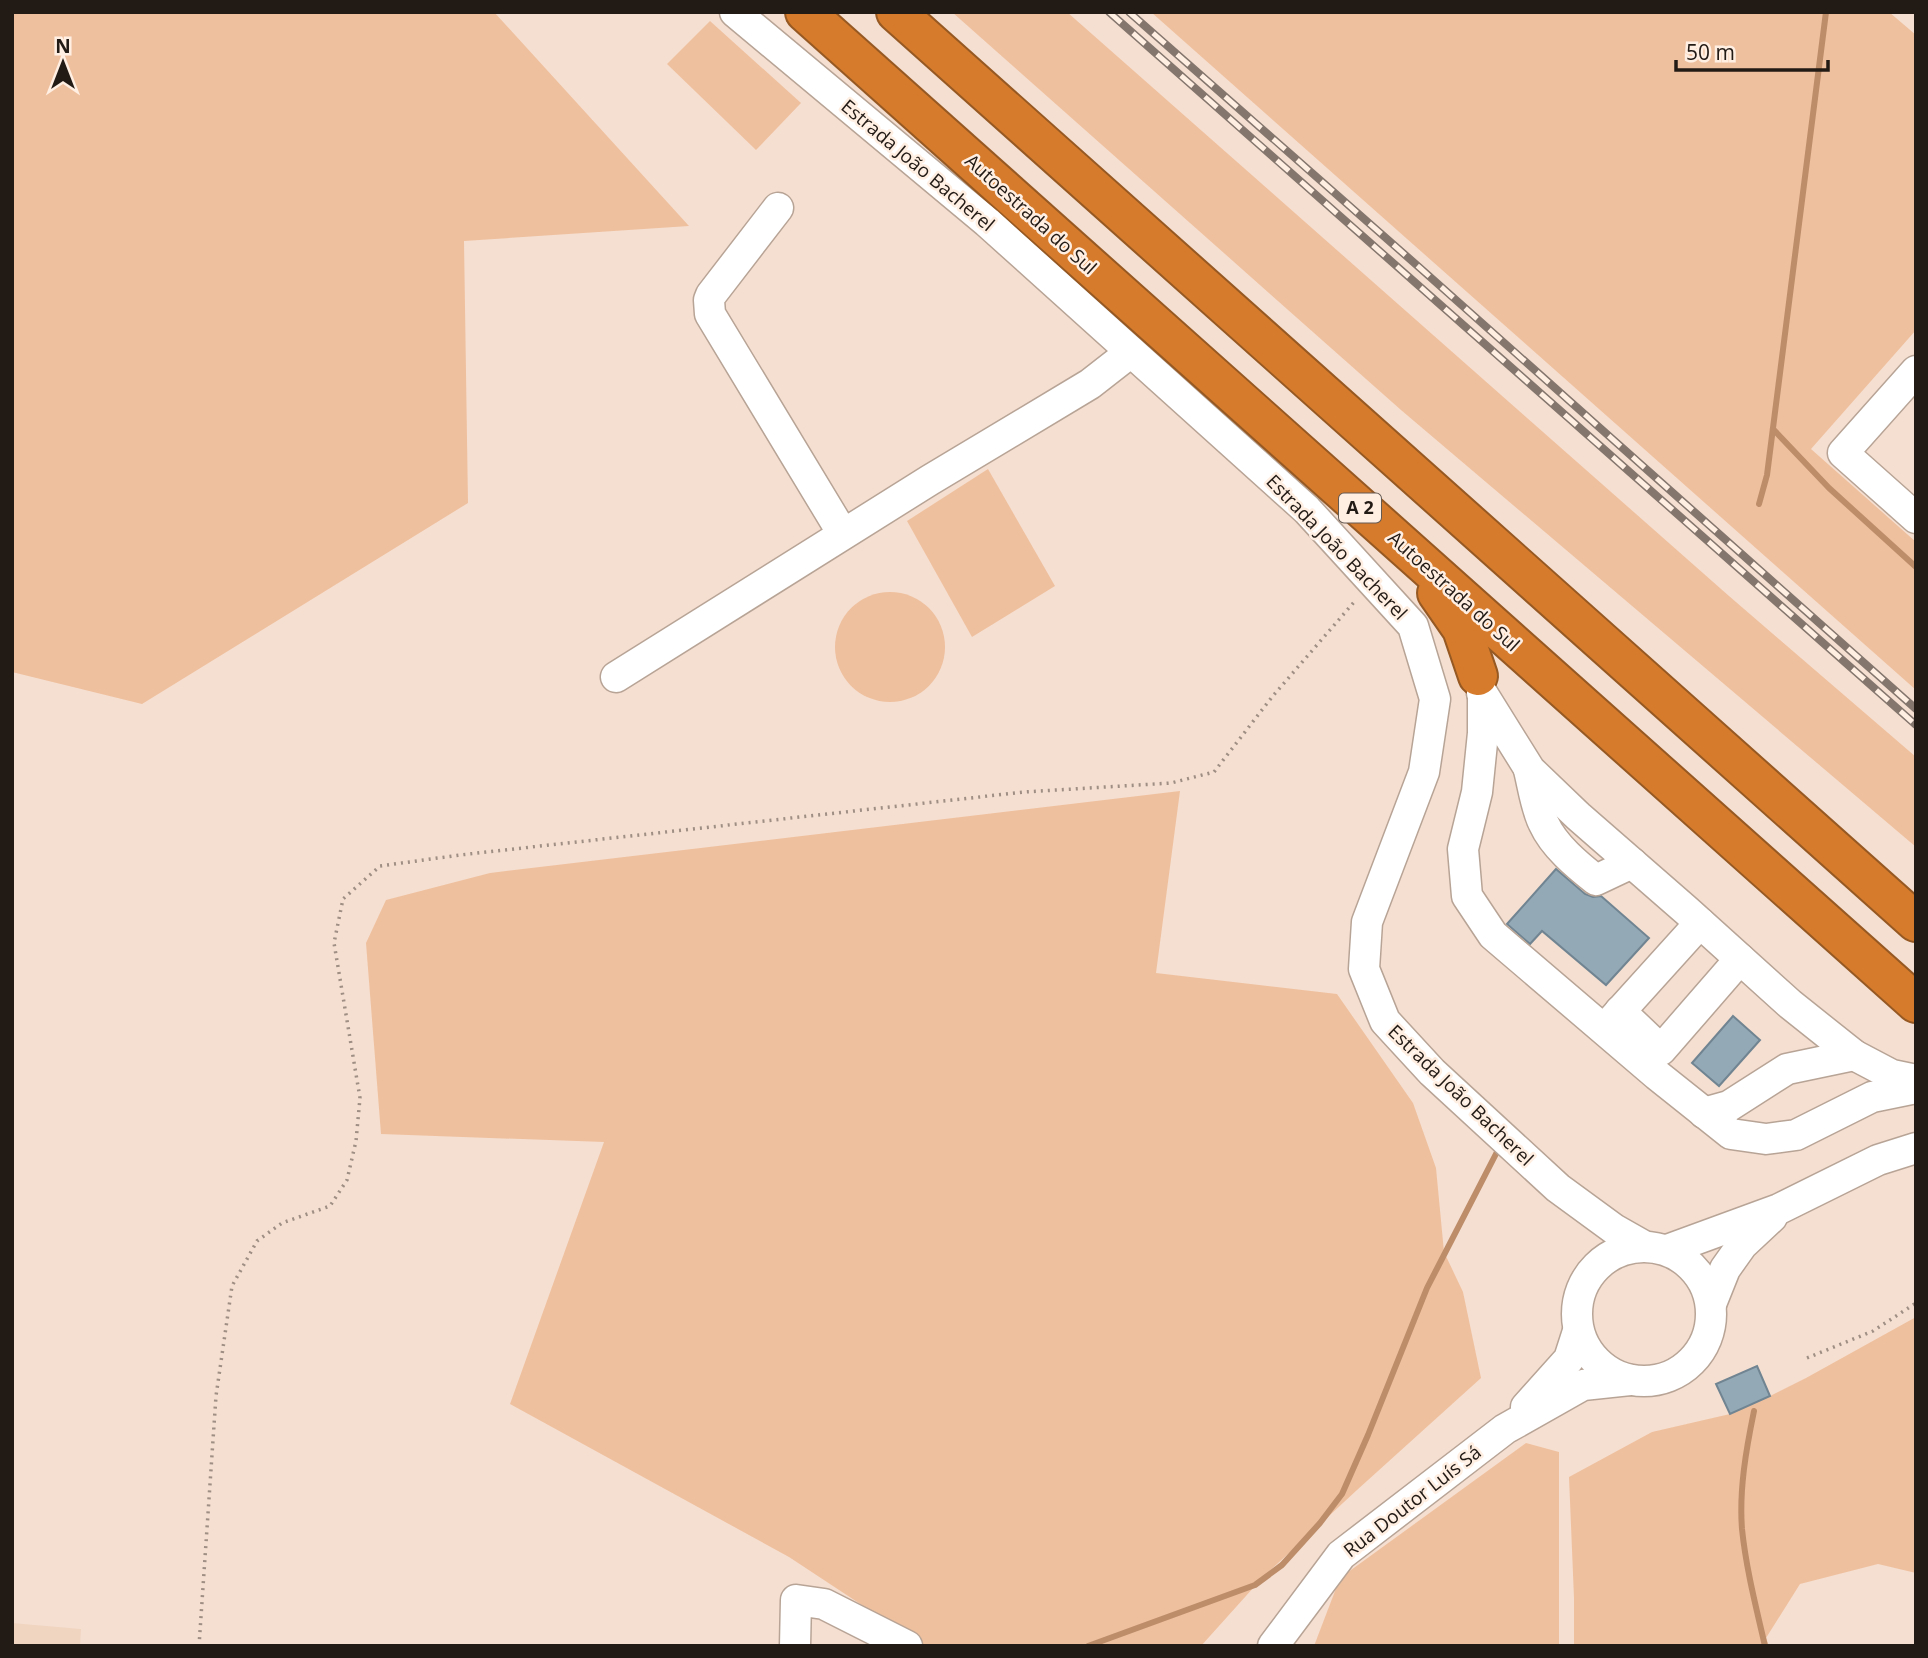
<svg xmlns="http://www.w3.org/2000/svg" width="1928" height="1658" font-family="'Open Sans',sans-serif">
<style>
.built{fill:#f0d5c1}
.green{fill:#efc09e}
.lines{fill:none;stroke-linecap:round;stroke-linejoin:round}
.stream{stroke:#bd8d6a;stroke-width:6}
.building{fill:#93a9b6;stroke:#708591;stroke-width:2}
.minor-casing{stroke:#b8a496;stroke-width:33}
.highway-casing{stroke:#965923;stroke-width:42}
.path{stroke:#9e8e83;stroke-width:3.5;stroke-dasharray:2 5;stroke-linecap:butt}
.minor{stroke:#fff;stroke-width:30}
.highway{stroke:#d57b2b;stroke-width:38}
.rail-casing{stroke:#84766d;stroke-width:8}
.rail{stroke:#ffeee2;stroke-width:5;stroke-dasharray:16;stroke-linecap:butt}
.labels{text-anchor:middle;stroke-width:5;stroke-linejoin:round;paint-order:stroke}
.shield{fill:#ffeee2;stroke:#645a52;stroke-width:2}
.shield-label{font-size:18px;font-weight:bold;fill:#221a15}
.street-label{font-size:19px;fill:#221a15;stroke:#ffeee2}
</style>
<rect width="100%" height="100%" fill="#f5dfd1"/>
<path class="built" d="M 12,1623 L 81,1629 L 80,1646 L 12,1646 Z"/>
<g class="green">
<path d="M 12,12 L 494,12 L 689,226 L 464,241 L 468,503 L 142,704 L 12,672 Z"/>
<path d="M 952,12 L 1067,12 L 1729,596 L 1916,757 L 1916,847 L 1401,410 Z"/>
<path d="M 1151,12 L 1889,12 L 1916,35 L 1916,330 L 1811,449 L 1916,542 L 1916,690 Z"/>
<path d="M 710,21 L 801,103 L 756,150 L 667,64 Z"/>
<path d="M 988,469 L 1055,586 L 972,637 L 907,521 Z"/>
<circle cx="890" cy="647" r="55"/>
<path d="M 1180,791 L 1156,973 L 1337,994 L 1413,1103 L 1436,1168 L 1444,1252 L 1463,1292 L 1481,1378 L 1357,1490 L 1263,1577 L 1201,1646 L 924,1646 L 789,1557 L 510,1404 L 604,1142 L 381,1134 L 366,943 L 386,900 L 490,873 Z"/>
<path d="M 1916,1317 L 1916,1573 L 1878,1564 L 1800,1584 L 1766,1638 L 1769,1646 L 1574,1646 L 1574,1598 L 1569,1477 L 1652,1432 L 1730,1414 L 1770,1396 L 1806,1378 Z"/>
<path d="M 1526,1443 L 1559,1452 L 1559,1646 L 1314,1646 L 1340,1578 Z"/>
</g>
<g class="lines">
<g class="stream">
<path d="M 1773,429 L 1829,488 L 1916,567"/>
<path d="M 1759,504 L 1767,475 L 1826,12"/>
<path d="M 1754,1411 C 1746,1450 1739,1490 1742,1529 C 1746,1568 1756,1607 1765,1646"/>
<path d="M 1088,1646 L 1255,1585 L 1282,1565 L 1320,1523 L 1342,1494 L 1368,1435 L 1427,1288 L 1499,1148"/>
</g>
</g>
<g class="building">
<path d="M 1556,869 L 1585,894 L 1593,897 L 1601,896 L 1649,938 L 1606,985 L 1542,931 L 1530,944 L 1507,924 Z"/>
<path d="M 1733,1016 L 1760,1040 L 1719,1086 L 1692,1063 Z"/>
<path d="M 1757,1366 L 1770,1396 L 1730,1414 L 1716,1384 Z"/>
</g>
<g class="lines">
<g class="minor-casing">
<g id="minor">
<path d="M 735,12 L 987,222 L 1307,510 L 1413,626 L 1435,699 L 1424,772 L 1367,922 L 1364,969 L 1385,1021 L 1432,1072 L 1558,1188 L 1614,1229 L 1644,1246"/>
<path d="M 778,208 L 711,295 L 709,300 L 710,314 L 843,534"/>
<path d="M 1916,371 L 1843,453 L 1916,518"/>
<path d="M 616,677 L 930,480 L 1090,384 L 1131,352"/>
<path d="M 1482,693 L 1530,770 L 1578,816 L 1687,911 L 1790,1004 L 1854,1055 L 1892,1075 L 1916,1080"/>
<path d="M 1483,695 L 1483,733 L 1477,792 L 1463,849 L 1467,896 L 1493,935 L 1657,1075 L 1731,1134 L 1766,1139 L 1796,1135 L 1872,1097 L 1916,1088"/>
<path d="M 1529,770 C 1533,786 1536,809 1544,824 C 1554,846 1577,865 1596,880 L 1632,863"/>
<path d="M 1620,1011 L 1661,1050 L 1740,959"/>
<path d="M 1606,1027 L 1700,923"/>
<path d="M 1704,1113 L 1729,1106 L 1787,1069 L 1854,1055"/>
<circle cx="1644" cy="1314" r="67"/>
<path d="M 1667,1250 L 1779,1209 L 1878,1160 L 1916,1148"/>
<path d="M 1711,1304 L 1725,1269 L 1742,1245 L 1772,1217"/>
<path d="M 1526,1407 L 1569,1359 L 1578,1331"/>
<path d="M 795,1646 L 796,1600 L 824,1604 L 907,1646"/>
<path d="M 1273,1646 L 1341,1555 L 1505,1429 L 1583,1385 L 1630,1380"/>
</g>
</g>
<g class="highway-casing">
<g id="highway">
<path d="M 805,12 L 1916,1003"/>
<path d="M 896,12 L 1916,922"/>
<path d="M 1437,593 L 1462,629 L 1478,676"/>
</g>
</g>
<g class="path">
<path d="M 1807,1358 L 1873,1331 L 1916,1303"/>
<path d="M 199,1646 L 216,1396 L 232,1286 L 257,1241 L 282,1223 L 330,1206 L 347,1180 L 356,1141 L 360,1098 L 334,943 L 343,899 L 380,866 L 460,855 L 1024,792 L 1171,783 L 1214,772 L 1272,697 L 1355,601"/>
</g>
<use href="#minor" class="minor"/>
<use href="#highway" class="highway"/>
<g class="rail-casing">
<g id="rail">
<path d="M 1109,12 L 1916,725"/>
<path d="M 1129,12 L 1420,268 L 1916,709"/>
</g>
</g>
<use href="#rail" class="rail"/>
</g>
<g class="labels">
<rect class="shield" x="1339" y="493.5" width="42" height="29" rx="5"/>
<g class="shield-label">
<text x="1360" y="514">A 2</text>
</g>
<g class="street-label">
<text transform="translate(918 165) rotate(40)" y="7">Estrada João Bacherel</text>
<text transform="translate(1031 214) rotate(42)" y="7">Autoestrada do Sul</text>
<text transform="translate(1337 547) rotate(46)" y="7">Estrada João Bacherel</text>
<text transform="translate(1454 591) rotate(42)" y="7">Autoestrada do Sul</text>
<text transform="translate(1461 1095) rotate(44)" y="7">Estrada João Bacherel</text>
<text transform="translate(1412 1501) rotate(-38)" y="7">Rua Doutor Luís Sá</text>
</g>
</g>
<rect width="1928" height="1658" fill="none" stroke="#221a15" stroke-width="28"/>
<g transform="translate(63 63)" stroke="#ffeee2" stroke-width="5" paint-order="stroke">
<path d="M0-5L12 26L0 18L-12 26Z" fill="#221a15"/>
<text y="-10" font-size="19" font-weight="bold" text-anchor="middle" fill="#221a15">N</text>
</g>
<path d="M1676 60v10h152v-10" fill="none" stroke="#221a15" stroke-width="3.5"/>
<text x="1686" y="60" font-size="21" fill="#221a15" stroke="#ffeee2" stroke-width="5" paint-order="stroke">50 m</text>
</svg>
